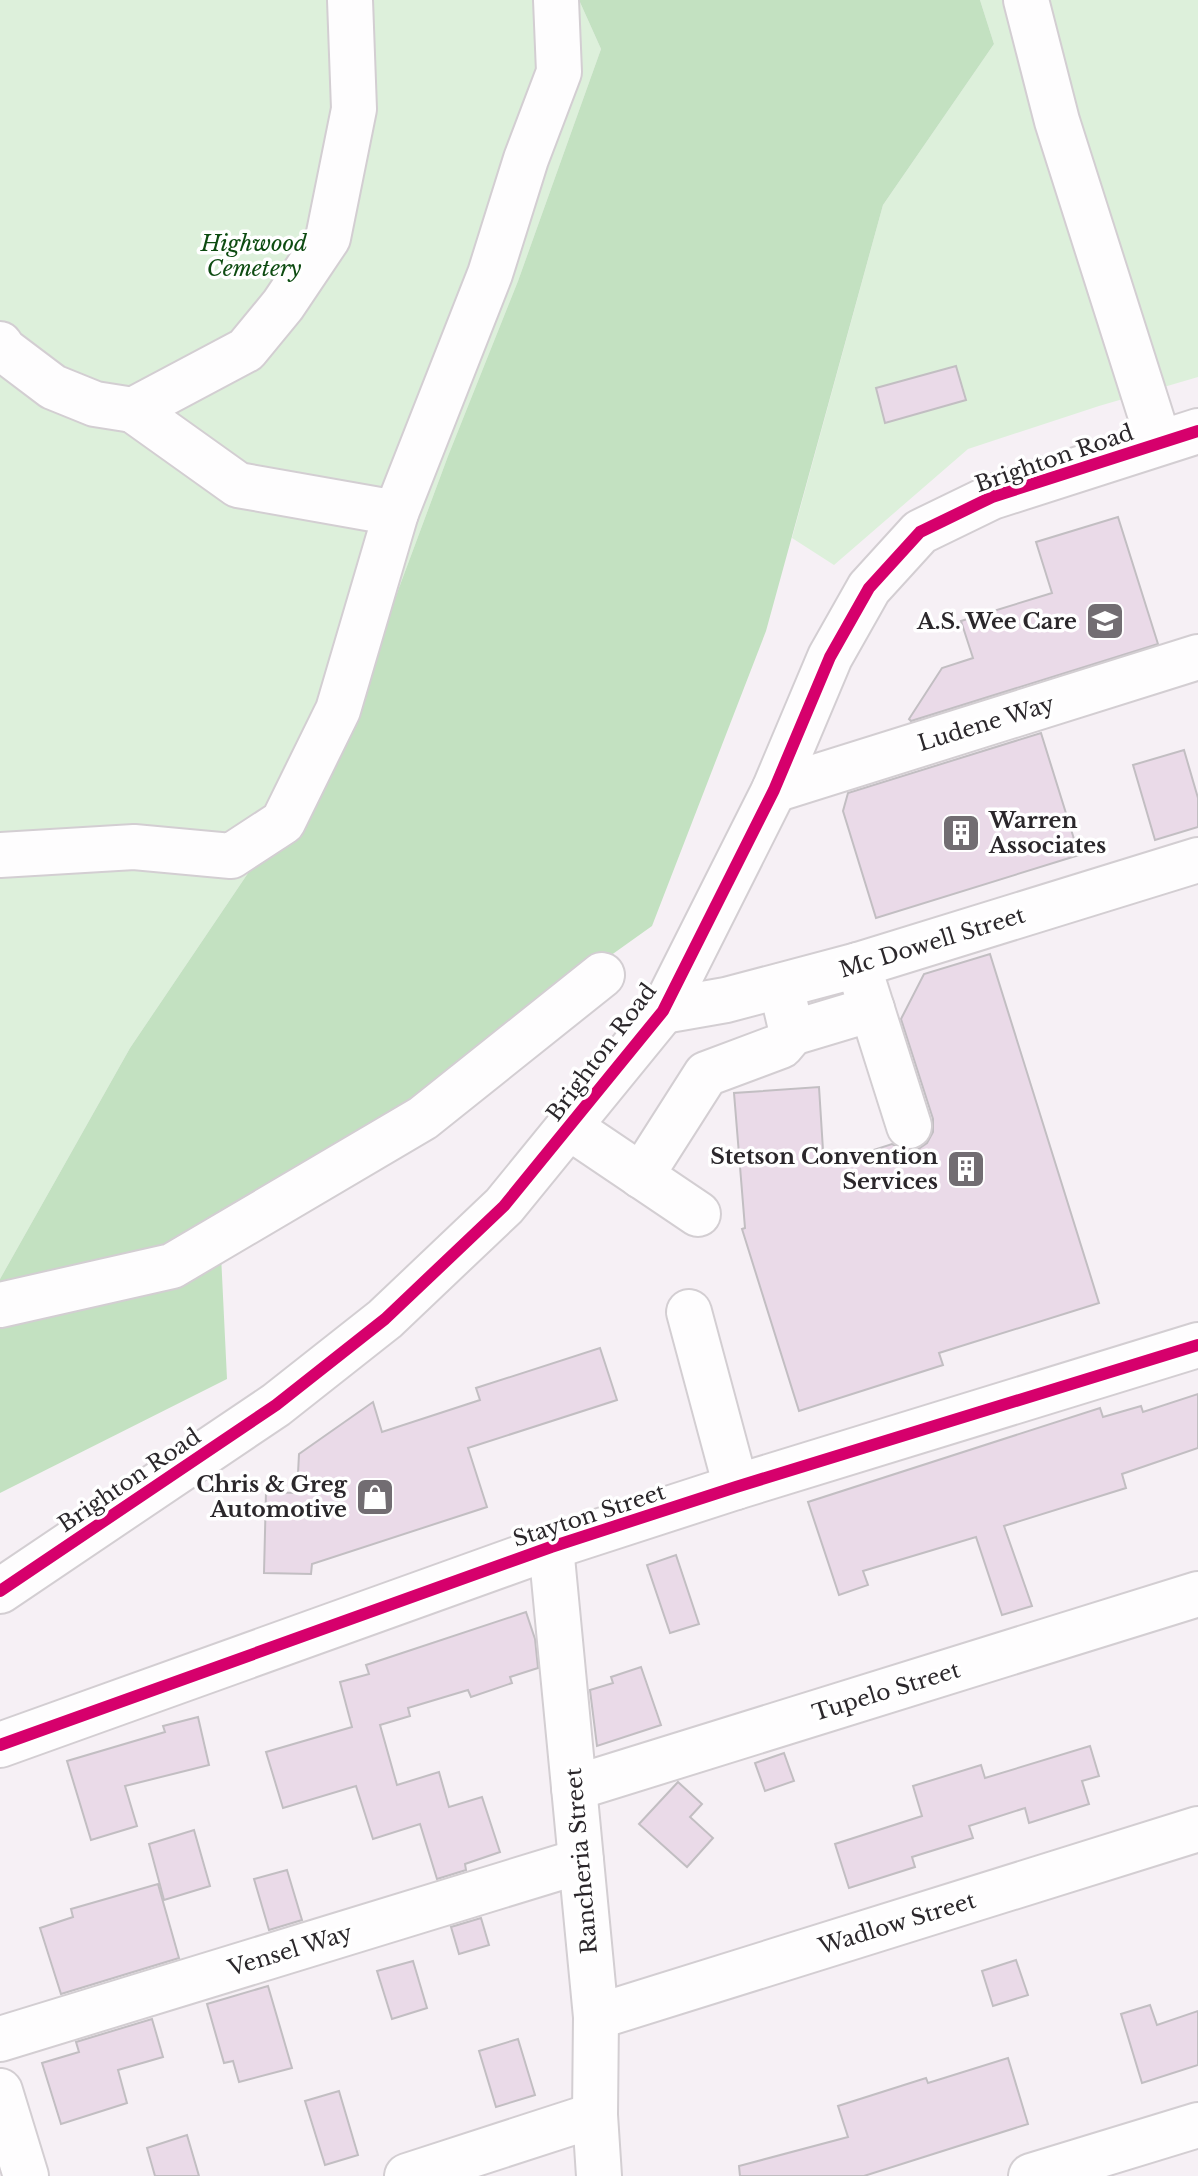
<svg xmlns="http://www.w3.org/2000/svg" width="1198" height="2176" font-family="'Libre Baskerville',serif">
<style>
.green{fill:#ddf0db}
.forest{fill:#c3e1c1}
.building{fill:#eadae8;stroke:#c2bec2;stroke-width:2}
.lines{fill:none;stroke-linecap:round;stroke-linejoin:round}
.minor-casing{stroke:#d3ced2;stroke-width:48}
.minor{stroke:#fefdfe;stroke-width:44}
.cycleway-casing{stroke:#fff;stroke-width:17}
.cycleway{stroke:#d6006c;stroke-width:12}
.labels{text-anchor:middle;stroke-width:7;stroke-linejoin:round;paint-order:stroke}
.park-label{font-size:22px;font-style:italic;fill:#0d4b11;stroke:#fff}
.street-label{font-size:22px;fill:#2b272b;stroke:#fff}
.poi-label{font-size:22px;font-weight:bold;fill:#2b272b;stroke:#fff;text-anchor:end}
</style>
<rect width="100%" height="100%" fill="#f6f0f5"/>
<g class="green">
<path d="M 0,0 L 579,0 L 601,49 L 518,281 L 448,456 L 348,725 L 130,1048 L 0,1279 Z"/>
<path d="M 980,0 L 1198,0 L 1198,377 L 1099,406 L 968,449 L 834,565 L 792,538 L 883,205 L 994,44 Z"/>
</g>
<path class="forest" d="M 579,0 L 980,0 L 994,44 L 883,205 L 766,631 L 652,926 L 220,1234 L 227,1379 L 0,1493 L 0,1279 L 130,1048 L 348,725 L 448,456 L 518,281 L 601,49 Z"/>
<g class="building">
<path d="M 956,366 L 966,400 L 885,423 L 876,388 Z"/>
<path d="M 1118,517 L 1158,644 L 911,721 L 909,719 L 942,668 L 973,658 L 961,621 L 1052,593 L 1036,542 Z"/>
<path d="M 1041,733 L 1079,855 L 876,918 L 843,811 L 848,793 Z"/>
<path d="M 1184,750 L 1198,798 L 1198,827 L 1155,840 L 1133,765 Z"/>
<path d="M 990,954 L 1099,1303 L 939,1353 L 943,1365 L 799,1411 L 742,1229 L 745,1228 L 734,1093 L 819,1087 L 824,1166 L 892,1144 L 904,1150 L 917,1150 L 927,1143 L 933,1132 L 933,1119 L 901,1019 L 924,974 Z"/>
<path d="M 600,1348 L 617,1400 L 468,1448 L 487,1507 L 312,1564 L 311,1574 L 264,1573 L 266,1492 L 297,1493 L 299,1454 L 373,1402 L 382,1432 L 480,1400 L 476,1388 Z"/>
<path d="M 1198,1394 L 1198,1448 L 1122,1474 L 1126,1488 L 1004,1526 L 1032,1606 L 1002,1615 L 976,1537 L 863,1571 L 868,1585 L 839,1595 L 808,1502 L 1100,1408 L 1103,1417 L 1141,1406 L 1143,1412 Z"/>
<path d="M 676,1555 L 699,1624 L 670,1633 L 647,1565 Z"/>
<path d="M 526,1612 L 535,1639 L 538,1668 L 510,1677 L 512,1683 L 471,1697 L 468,1690 L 408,1708 L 410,1716 L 380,1725 L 397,1785 L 439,1772 L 449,1807 L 482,1797 L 500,1852 L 465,1864 L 466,1870 L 437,1879 L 420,1824 L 373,1839 L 356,1786 L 283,1808 L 266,1752 L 352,1727 L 340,1682 L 369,1674 L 366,1665 Z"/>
<path d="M 641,1667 L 661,1725 L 597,1746 L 590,1690 L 613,1683 L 611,1677 Z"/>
<path d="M 198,1717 L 209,1765 L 125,1786 L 137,1826 L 91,1840 L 67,1761 L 165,1732 L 163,1726 Z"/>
<path d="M 1090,1746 L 1099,1776 L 1082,1781 L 1089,1804 L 1029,1823 L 1025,1808 L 969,1826 L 973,1838 L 912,1857 L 915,1867 L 849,1888 L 835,1844 L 922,1816 L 913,1786 L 981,1765 L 985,1778 Z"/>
<path d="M 784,1753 L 794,1781 L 765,1791 L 755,1763 Z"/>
<path d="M 678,1782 L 702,1804 L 690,1817 L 713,1838 L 687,1867 L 639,1824 Z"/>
<path d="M 194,1830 L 210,1886 L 164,1900 L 149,1844 Z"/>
<path d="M 287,1870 L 302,1920 L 269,1930 L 254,1879 Z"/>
<path d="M 158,1884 L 179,1958 L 61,1994 L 40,1928 L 73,1917 L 71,1909 Z"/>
<path d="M 481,1918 L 489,1945 L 459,1954 L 451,1927 Z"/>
<path d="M 1016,1960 L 1028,1995 L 993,2006 L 982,1971 Z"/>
<path d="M 413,1961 L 427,2008 L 392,2019 L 377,1971 Z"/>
<path d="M 268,1986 L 292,2068 L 239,2082 L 233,2061 L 224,2063 L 207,2004 Z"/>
<path d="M 1150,2005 L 1157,2025 L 1198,2011 L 1198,2065 L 1142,2083 L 1121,2014 Z"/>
<path d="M 152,2019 L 163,2057 L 118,2070 L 127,2103 L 61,2124 L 42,2063 L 79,2052 L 76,2042 Z"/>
<path d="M 518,2039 L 535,2095 L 496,2107 L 479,2051 Z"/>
<path d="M 1008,2058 L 1028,2124 L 864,2176 L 740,2176 L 739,2166 L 848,2137 L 838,2106 L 926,2078 L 928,2083 Z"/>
<path d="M 339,2091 L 358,2155 L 325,2165 L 305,2101 Z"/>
<path d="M 187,2135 L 199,2176 L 155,2176 L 147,2148 Z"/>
</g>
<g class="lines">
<g class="minor-casing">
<g id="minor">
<path d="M 1026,0 L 1057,121 L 1159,442"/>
<path d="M 0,344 L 4,350 L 53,387 L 95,404 L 133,410 L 246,350 L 283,305 L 328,238 L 354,109 L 350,0"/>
<path d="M 133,410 L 238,485 L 396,513 L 490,274 L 526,159 L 559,72 L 556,0"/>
<path d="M 774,790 L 1198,657"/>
<path d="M 0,855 L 134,847 L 231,856 L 283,822 L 338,710 L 396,513"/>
<path d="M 858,965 L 909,1126"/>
<path d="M 663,1011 L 726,1000 L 858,965 L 1198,860"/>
<path d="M 792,1033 L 872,1009"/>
<path d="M 569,1127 L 698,1214"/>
<path d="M 641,1176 L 706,1074 L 781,1046 L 792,1033 L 781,986"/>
<path d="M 0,1305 L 172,1266 L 423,1118 L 602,975"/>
<path d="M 689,1312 L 736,1487"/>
<path d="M 551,1547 L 596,2017 L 595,2115 L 599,2176"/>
<path d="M 0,1591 L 276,1405 L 385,1319 L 504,1206 L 663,1011 L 774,790 L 830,657 L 869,588 L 920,532 L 992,497 L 1198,431"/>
<path d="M 0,1745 L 551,1547 L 736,1487 L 1198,1345"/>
<path d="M 574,1788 L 1198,1594"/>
<path d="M 596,2017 L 1198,1829"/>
<path d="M 0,2039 L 581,1861"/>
<path d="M 0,2091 L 26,2176"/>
<path d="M 407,2176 L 595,2115"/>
<path d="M 1031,2176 L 1198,2125"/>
</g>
</g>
<use href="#minor" class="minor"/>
<g class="cycleway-casing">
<g id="cycleway">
<path d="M 0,1591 L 276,1405 L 385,1319 L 504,1206 L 663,1011 L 774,790 L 830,657 L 869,588 L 920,532 L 992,497 L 1198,431"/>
<path d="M 0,1745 L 551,1547 L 736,1487 L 1198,1345"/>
</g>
</g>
<use href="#cycleway" class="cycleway"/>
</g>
<defs>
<g id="school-square" transform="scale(2)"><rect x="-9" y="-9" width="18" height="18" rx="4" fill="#726d72" stroke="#fff"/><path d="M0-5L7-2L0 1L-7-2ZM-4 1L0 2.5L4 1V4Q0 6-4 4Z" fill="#fff"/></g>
<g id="building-square" transform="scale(2)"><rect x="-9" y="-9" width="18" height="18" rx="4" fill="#726d72" stroke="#fff"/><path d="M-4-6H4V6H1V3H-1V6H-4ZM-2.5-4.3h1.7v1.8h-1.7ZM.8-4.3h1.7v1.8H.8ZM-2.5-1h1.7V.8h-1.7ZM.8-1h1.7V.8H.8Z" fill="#fff"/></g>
<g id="shop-square" transform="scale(2)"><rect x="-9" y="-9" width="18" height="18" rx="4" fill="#726d72" stroke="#fff"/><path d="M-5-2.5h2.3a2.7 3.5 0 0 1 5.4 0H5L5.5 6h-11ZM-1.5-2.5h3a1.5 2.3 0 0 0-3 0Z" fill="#fff"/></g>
</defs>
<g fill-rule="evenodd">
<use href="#school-square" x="1105" y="621"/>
<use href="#building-square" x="961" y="833"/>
<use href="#building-square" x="966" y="1169"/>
<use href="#shop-square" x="375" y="1497"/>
</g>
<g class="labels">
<g class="park-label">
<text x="254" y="251">Highwood<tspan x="254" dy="25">Cemetery</tspan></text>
</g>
<g class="street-label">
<text transform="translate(1054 458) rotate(-19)" y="8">Brighton Road</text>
<text transform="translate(986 723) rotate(-17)" y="8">Ludene Way</text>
<text transform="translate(932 942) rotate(-17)" y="8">Mc Dowell Street</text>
<text transform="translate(601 1052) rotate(-53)" y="8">Brighton Road</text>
<text transform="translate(129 1480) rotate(-34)" y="8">Brighton Road</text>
<text transform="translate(589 1515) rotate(-18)" y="8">Stayton Street</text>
<text transform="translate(886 1691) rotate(-17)" y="8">Tupelo Street</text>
<text transform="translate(581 1861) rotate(-95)" y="8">Rancheria Street</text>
<text transform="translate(897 1923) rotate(-17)" y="8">Wadlow Street</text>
<text transform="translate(290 1950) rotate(-17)" y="8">Vensel Way</text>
</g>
<g class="poi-label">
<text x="1077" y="629">A.S. Wee Care</text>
<text x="989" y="828" text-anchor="start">Warren<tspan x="989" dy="25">Associates</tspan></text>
<text x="938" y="1164">Stetson Convention<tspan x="938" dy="25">Services</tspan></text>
<text x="347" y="1492">Chris &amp; Greg<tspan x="347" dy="25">Automotive</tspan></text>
</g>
</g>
</svg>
